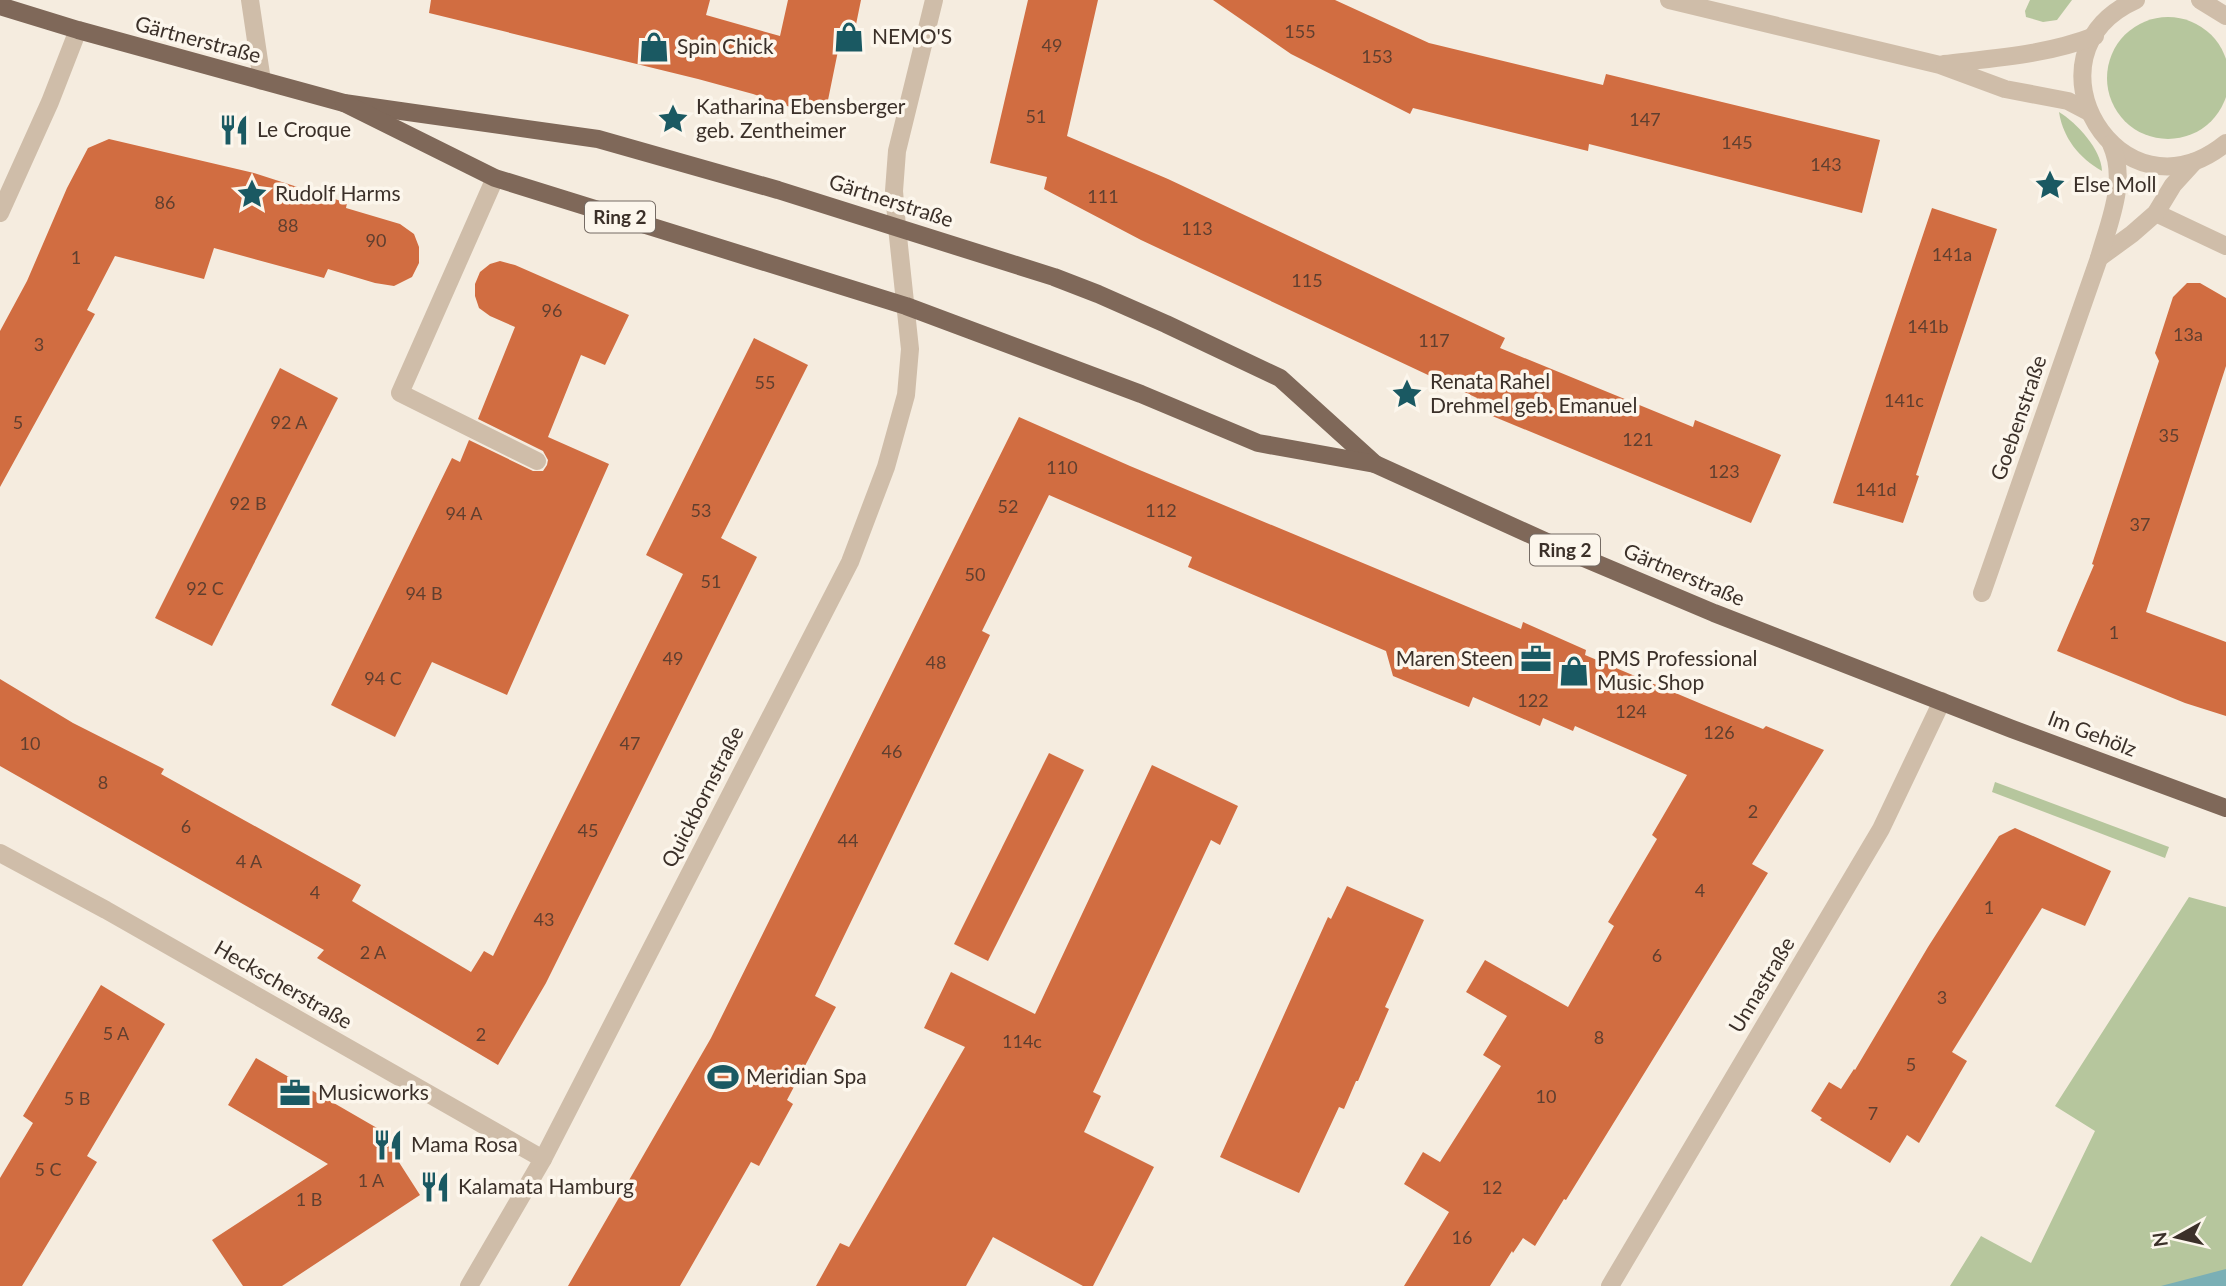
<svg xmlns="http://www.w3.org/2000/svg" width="2226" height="1286" font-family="Lato,sans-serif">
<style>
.green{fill:#b6c69d}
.water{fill:#7aafb5}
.building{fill:#d16d41}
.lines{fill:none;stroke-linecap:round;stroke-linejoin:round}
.minor{stroke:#cfbda9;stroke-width:18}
.tertiary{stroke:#cfbda9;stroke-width:18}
.primary{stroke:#7f6859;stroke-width:18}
.labels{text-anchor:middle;stroke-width:7;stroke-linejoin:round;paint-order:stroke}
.number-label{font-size:18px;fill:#603f2f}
.shield{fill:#fcf6ec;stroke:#756b64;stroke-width:2}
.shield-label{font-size:19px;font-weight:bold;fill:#3b3029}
.poi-label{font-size:21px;fill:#3b3029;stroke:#fcf6ec;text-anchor:start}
.street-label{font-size:21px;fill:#3b3029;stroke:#fcf6ec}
</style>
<rect width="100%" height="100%" fill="#f5ecdf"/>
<g class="green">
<path d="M 2030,0 L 2072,0 L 2057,20 L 2043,22 L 2026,17 L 2025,11 Z"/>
<circle cx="2168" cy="78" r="61"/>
<path d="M 2059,112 C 2077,123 2101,149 2102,171 C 2079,158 2063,138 2059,112 Z"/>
<path d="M 1995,782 L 2169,847 L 2165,858 L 1992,792 Z"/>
<path d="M 2189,897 L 2226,907 L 2226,1286 L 1950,1286 L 1981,1236 L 2031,1263 L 2095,1131 L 2055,1106 Z"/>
</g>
<path class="water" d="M 2226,1269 L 2226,1286 L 2161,1286 Z"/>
<g class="building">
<path d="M 431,0 L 710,0 L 706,15 L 780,36 L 788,0 L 861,0 L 851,49 L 839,46 L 827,105 L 813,115 L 753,94 L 698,79 L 429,13 Z"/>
<path d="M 1028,0 L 1098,0 L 1067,136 L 1168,179 L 1505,338 L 1500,348 L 1693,427 L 1695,420 L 1781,455 L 1751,523 L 1473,408 L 1477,398 L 1141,240 L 1044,189 L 1047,177 L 990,163 Z"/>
<path d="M 1213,0 L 1335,0 L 1429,43 L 1603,85 L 1606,74 L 1880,140 L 1862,213 L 1589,144 L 1588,151 L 1413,108 L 1410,114 L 1291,54 Z"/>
<path d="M 109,139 L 254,173 L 347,203 L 346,208 L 400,224 L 414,234 L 419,247 L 419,263 L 412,277 L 394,286 L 375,283 L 328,269 L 324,278 L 214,248 L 204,279 L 115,256 L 87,310 L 95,314 L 0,487 L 0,331 L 27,281 L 67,188 L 88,148 Z"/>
<path d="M 1932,208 L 1997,229 L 1916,475 L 1919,476 L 1903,523 L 1833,503 Z"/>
<path d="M 500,261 L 515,265 L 629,315 L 605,365 L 581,355 L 548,437 L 609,464 L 507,695 L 432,662 L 395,737 L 331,705 L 452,458 L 460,462 L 469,440 L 533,471 L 543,471 L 547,465 L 548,460 L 543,451 L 478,419 L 515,327 L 490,316 L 479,308 L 475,296 L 475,284 L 480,272 L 490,264 Z"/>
<path d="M 2187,283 L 2200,283 L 2226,298 L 2226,366 L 2146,612 L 2226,642 L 2226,716 L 2185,703 L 2057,651 L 2094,565 L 2092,564 L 2159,361 L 2155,353 L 2173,297 Z"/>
<path d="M 754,338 L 808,365 L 721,538 L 757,557 L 546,983 L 498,1065 L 317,958 L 324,950 L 0,766 L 0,679 L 73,723 L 164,769 L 161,774 L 361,885 L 352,901 L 471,972 L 484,951 L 493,956 L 683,574 L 646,555 Z"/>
<path d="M 280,368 L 338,398 L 212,646 L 155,618 Z"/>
<path d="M 1019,417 L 1130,466 L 1521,629 L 1523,622 L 1586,650 L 1585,655 L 1704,705 L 1763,729 L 1766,726 L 1824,750 L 1752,864 L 1768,873 L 1566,1200 L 1564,1199 L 1535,1246 L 1523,1238 L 1513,1253 L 1512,1251 L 1490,1286 L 1404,1286 L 1449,1212 L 1404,1184 L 1423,1152 L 1440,1162 L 1501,1066 L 1483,1055 L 1507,1016 L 1466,992 L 1485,960 L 1568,1007 L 1614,926 L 1608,922 L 1657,839 L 1652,835 L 1687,775 L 1575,726 L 1573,731 L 1543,718 L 1540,726 L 1473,697 L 1469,707 L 1393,676 L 1386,651 L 1188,567 L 1192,557 L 1049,495 L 982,631 L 990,635 L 815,996 L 836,1007 L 787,1100 L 793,1104 L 759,1166 L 751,1162 L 680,1286 L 568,1286 L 711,1038 Z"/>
<path d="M 1049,753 L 1084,770 L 988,961 L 954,944 Z"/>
<path d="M 1152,765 L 1238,806 L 1220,845 L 1211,840 L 1093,1092 L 1101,1096 L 1084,1132 L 1154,1167 L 1093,1286 L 1083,1286 L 993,1237 L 966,1286 L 816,1286 L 840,1243 L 849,1247 L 965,1047 L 924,1028 L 951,972 L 1035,1014 Z"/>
<path d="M 2015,828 L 2111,871 L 2085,926 L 2042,908 L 1952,1052 L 1967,1061 L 1919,1143 L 1907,1135 L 1890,1163 L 1820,1120 L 1822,1118 L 1811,1111 L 1829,1082 L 1841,1089 L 1854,1069 L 1855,1070 L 1928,947 L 1999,836 Z"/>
<path d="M 1347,886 L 1424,920 L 1385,1007 L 1389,1009 L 1358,1081 L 1356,1081 L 1344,1109 L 1339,1107 L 1299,1193 L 1220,1157 L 1328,917 L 1331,919 Z"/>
<path d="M 101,985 L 165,1024 L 87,1156 L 97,1162 L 22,1286 L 0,1286 L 0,1178 L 33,1123 L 23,1116 Z"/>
<path d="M 256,1058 L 377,1128 L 420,1195 L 282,1286 L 243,1286 L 212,1240 L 328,1164 L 228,1105 Z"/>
</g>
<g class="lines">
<g class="minor">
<path d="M 250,0 L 262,81"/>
<path d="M 1669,0 L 1940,65 L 2005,89 L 2068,101 L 2089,112"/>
<path d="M 2136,0 C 2016,54 2120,229 2226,143"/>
<path d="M 2200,0 L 2226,16"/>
<path d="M 1944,64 C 1995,58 2046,55 2095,36"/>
<path d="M 495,178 L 400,393 L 537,461"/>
<path d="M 0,213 L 50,102 L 78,30"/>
<path d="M 2156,213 L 2226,246"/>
<path d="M 2099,258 L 2132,234 L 2156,213 L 2173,185 L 2194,162"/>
<path d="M 1982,593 L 2099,258 C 2109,222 2128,181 2111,144"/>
<path d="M 0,853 L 106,910 L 543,1159"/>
<path d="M 1610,1286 L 1881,829 L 1942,701"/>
</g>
<path class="tertiary" d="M 469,1286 L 543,1159 L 850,562 L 886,467 L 906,395 L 910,349 L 897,227 L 894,191 L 897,151 L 934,0"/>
<g class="primary">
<path d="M 0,6 L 78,30 L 344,103 L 598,139 L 778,190 L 1054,277 L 1098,294 L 1166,324 L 1280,378 L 1375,464"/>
<path d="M 344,103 L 495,178 L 906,306 L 1141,394 L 1258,443 L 1375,464 L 1560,548 L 1714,613 L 2012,729 L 2226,808"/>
</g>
</g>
<defs>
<g id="shop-bare" transform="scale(2.415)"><path d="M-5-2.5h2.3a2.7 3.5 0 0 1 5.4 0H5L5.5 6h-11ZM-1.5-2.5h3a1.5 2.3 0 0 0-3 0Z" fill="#1a5962" stroke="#fcf6ec" stroke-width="2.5" paint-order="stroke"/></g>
<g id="sight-bare" transform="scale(2.415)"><path d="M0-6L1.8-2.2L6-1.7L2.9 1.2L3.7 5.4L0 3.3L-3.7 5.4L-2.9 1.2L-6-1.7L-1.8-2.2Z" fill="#1a5962" stroke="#fcf6ec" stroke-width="2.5" paint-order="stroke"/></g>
<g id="restaurant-bare" transform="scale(2.415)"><path d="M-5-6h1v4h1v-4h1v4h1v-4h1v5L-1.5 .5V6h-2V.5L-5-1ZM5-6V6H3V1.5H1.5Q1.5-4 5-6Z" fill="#1a5962" stroke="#fcf6ec" stroke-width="2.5" paint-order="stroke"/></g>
<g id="office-bare" transform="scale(2.415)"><path d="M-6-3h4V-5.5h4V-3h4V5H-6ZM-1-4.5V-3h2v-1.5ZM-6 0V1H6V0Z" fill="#1a5962" stroke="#fcf6ec" stroke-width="2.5" paint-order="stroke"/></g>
<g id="stadium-bare" transform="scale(2.415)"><path d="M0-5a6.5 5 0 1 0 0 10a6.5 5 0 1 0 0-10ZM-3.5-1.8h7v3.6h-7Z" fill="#1a5962" stroke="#fcf6ec" stroke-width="2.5" paint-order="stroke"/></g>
</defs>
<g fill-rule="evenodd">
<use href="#shop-bare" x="849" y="37"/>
<use href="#shop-bare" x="654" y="47"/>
<use href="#sight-bare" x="673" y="119"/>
<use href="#restaurant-bare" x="234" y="130"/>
<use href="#sight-bare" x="2050" y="185"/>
<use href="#sight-bare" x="252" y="194"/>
<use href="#sight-bare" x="1407" y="394"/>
<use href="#office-bare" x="1536" y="659"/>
<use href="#shop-bare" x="1574" y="671"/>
<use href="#stadium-bare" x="723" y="1077"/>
<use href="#office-bare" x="295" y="1093"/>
<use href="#restaurant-bare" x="388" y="1145"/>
<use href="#restaurant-bare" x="435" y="1187"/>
</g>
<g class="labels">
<g class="number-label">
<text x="1300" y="38">155</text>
<text x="1052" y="52">49</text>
<text x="1377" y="63">153</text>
<text x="1036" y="123">51</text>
<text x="1645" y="126">147</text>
<text x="1737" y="149">145</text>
<text x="1826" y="171">143</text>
<text x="1103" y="203">111</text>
<text x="165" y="209">86</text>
<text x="288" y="232">88</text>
<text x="1197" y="235">113</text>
<text x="376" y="247">90</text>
<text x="1952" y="261">141a</text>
<text x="76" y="264">1</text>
<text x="1307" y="287">115</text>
<text x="552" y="317">96</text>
<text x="1928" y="333">141b</text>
<text x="2188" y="341">13a</text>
<text x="1434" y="347">117</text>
<text x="39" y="351">3</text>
<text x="765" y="389">55</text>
<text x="1904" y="407">141c</text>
<text x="18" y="429">5</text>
<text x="289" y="429">92 A</text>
<text x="2169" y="442">35</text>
<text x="1638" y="446">121</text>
<text x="1062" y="474">110</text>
<text x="1724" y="478">123</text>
<text x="1876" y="496">141d</text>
<text x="248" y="510">92 B</text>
<text x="1008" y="513">52</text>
<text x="701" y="517">53</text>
<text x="1161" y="517">112</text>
<text x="464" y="520">94 A</text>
<text x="2140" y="531">37</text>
<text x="975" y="581">50</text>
<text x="711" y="588">51</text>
<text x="205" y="595">92 C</text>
<text x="424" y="600">94 B</text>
<text x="2114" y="639">1</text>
<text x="673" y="665">49</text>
<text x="936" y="669">48</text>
<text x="383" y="685">94 C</text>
<text x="1533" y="707">122</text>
<text x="1631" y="718">124</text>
<text x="1719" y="739">126</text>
<text x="30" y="750">10</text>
<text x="630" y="750">47</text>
<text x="892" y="758">46</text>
<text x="103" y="789">8</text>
<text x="1753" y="818">2</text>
<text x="186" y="833">6</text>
<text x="588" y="837">45</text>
<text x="848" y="847">44</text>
<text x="249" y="868">4 A</text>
<text x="1700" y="897">4</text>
<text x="315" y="899">4</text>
<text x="1989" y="914">1</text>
<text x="544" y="926">43</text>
<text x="373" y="959">2 A</text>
<text x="1657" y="962">6</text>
<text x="1942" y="1004">3</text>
<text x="116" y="1040">5 A</text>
<text x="481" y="1041">2</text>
<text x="1599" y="1044">8</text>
<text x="1022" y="1048">114c</text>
<text x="1911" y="1071">5</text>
<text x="1546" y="1103">10</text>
<text x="77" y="1105">5 B</text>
<text x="1873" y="1120">7</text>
<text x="48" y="1176">5 C</text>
<text x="371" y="1187">1 A</text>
<text x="1492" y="1194">12</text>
<text x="309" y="1206">1 B</text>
<text x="1462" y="1244">16</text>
</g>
<g class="shield">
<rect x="585" y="201.5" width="70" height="31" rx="5"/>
<rect x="1530" y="534.5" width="70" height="31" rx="5"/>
</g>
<g class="shield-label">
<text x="620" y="224">Ring 2</text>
<text x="1565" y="557">Ring 2</text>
</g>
<g class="poi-label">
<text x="872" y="44">NEMO'S</text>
<text x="677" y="54">Spin Chick</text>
<text x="696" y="114">Katharina Ebensberger<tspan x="696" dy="24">geb. Zentheimer</tspan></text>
<text x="257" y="137">Le Croque</text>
<text x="2073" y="192">Else Moll</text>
<text x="275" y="201">Rudolf Harms</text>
<text x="1430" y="389">Renata Rahel<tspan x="1430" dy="24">Drehmel geb. Emanuel</tspan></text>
<text x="1513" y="666" text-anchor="end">Maren Steen</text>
<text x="1597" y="666">PMS Professional<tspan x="1597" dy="24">Music Shop</tspan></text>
<text x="746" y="1084">Meridian Spa</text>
<text x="318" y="1100">Musicworks</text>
<text x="411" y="1152">Mama Rosa</text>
<text x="458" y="1194">Kalamata Hamburg</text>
</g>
<g class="street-label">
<text transform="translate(198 40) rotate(15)" y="7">Gärtnerstraße</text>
<text transform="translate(891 201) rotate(18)" y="7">Gärtnerstraße</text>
<text transform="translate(2019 418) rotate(-71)" y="7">Goebenstraße</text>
<text transform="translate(1684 575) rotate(23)" y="7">Gärtnerstraße</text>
<text transform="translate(2092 734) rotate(21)" y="7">Im Gehölz</text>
<text transform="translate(703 797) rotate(-63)" y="7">Quickbornstraße</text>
<text transform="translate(283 985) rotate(30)" y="7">Heckscherstraße</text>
<text transform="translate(1762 985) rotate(-59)" y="7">Unnastraße</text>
</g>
</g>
<g transform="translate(2177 1237) rotate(262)" stroke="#fcf6ec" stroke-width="5" paint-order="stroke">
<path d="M0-5L12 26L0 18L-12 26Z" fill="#3b3029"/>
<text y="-10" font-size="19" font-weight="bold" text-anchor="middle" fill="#3b3029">N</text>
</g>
</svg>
